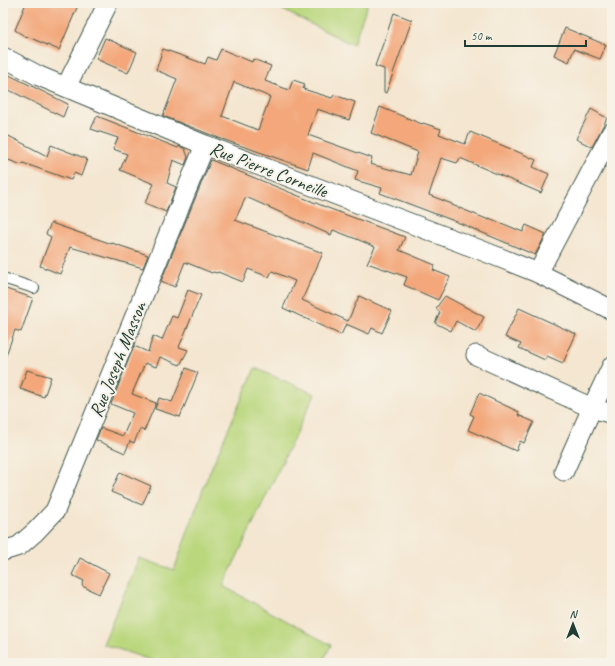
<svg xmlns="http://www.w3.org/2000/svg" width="615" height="666" font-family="Caveat,sans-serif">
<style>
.green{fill:#bad77d;stroke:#6c8a58}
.building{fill:#f3a77a;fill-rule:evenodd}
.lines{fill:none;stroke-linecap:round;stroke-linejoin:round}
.lane-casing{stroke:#3f564b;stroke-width:12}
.street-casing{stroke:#3f564b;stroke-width:21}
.lane{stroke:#fff;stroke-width:10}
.street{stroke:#fff;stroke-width:19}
.labels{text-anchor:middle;stroke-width:4;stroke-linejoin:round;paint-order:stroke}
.street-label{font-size:19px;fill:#1f3d34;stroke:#f7f3e8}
</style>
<rect width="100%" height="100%" fill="#f7f3e8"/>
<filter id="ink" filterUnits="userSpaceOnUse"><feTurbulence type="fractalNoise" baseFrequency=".025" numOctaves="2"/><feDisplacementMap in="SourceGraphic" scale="8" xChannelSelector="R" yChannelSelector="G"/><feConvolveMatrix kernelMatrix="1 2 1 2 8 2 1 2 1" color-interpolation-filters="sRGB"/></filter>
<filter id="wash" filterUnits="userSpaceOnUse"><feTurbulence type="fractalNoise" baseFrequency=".012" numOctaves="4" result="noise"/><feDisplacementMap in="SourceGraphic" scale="16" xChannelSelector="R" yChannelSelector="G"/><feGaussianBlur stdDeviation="0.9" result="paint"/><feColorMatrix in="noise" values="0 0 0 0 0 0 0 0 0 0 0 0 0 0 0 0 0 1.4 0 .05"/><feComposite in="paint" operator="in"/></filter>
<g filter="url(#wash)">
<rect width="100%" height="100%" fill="#f4e6d0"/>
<g class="green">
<path d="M 269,3 L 368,3 L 353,45 Z"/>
<path d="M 255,368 L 315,394 L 223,586 L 331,645 L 322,663 L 159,663 L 103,644 L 139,558 L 174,570 L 207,478 Z"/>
</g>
<g id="blocks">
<g class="building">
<path d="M 26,3 L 79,3 L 59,50 L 26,36 L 26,37 L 15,30 Z"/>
<path d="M 394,13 L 412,20 L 386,93 L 384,92 L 384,69 L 375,66 Z"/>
<path d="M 565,28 L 606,45 L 600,59 L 574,49 L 569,62 L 554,55 Z"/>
<path d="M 105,38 L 137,52 L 128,73 L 96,59 Z"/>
<path d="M 163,49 L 205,64 L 208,57 L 216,60 L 221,49 L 252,62 L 253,59 L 271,66 L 265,81 L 289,90 L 293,80 L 305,84 L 303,89 L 332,98 L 334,95 L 355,102 L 349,120 L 317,109 L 308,135 L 372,158 L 370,164 L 411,175 L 418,152 L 371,133 L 380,107 L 422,124 L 423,123 L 441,129 L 439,134 L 465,144 L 470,132 L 523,154 L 536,160 L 533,167 L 549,174 L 541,193 L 460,158 L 457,163 L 441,158 L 429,195 L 452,204 L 452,205 L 489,220 L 489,218 L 523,232 L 526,225 L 546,234 L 535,255 L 457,222 L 380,193 L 382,188 L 355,180 L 358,171 L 313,153 L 308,169 L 219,138 L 163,116 L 177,79 L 156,70 ZM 234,82 L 270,97 L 258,130 L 222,116 Z"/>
<path d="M 3,72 L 68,104 L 63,117 L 3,87 Z"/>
<path d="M 591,109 L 607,118 L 592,147 L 576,139 Z"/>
<path d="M 97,116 L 178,148 L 179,146 L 185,149 L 188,157 L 185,165 L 173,160 L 167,183 L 176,187 L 166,212 L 145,203 L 154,184 L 120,170 L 127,154 L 113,149 L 118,138 L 91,129 Z"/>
<path d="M 3,133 L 47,156 L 51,145 L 87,159 L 81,176 L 74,173 L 71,180 L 23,163 L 22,165 L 3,158 Z"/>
<path d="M 211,160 L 328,208 L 405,237 L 399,250 L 435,265 L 433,270 L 450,277 L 438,300 L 404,285 L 407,277 L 367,263 L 375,247 L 359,240 L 333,230 L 331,235 L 246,197 L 235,220 L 323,253 L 302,300 L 348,321 L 359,296 L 392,311 L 382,333 L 372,328 L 369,334 L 346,324 L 341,335 L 283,308 L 295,281 L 272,271 L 269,277 L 248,269 L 243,282 L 218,272 L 217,273 L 213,272 L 212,273 L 185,262 L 175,287 L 161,281 Z"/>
<path d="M 51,223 L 112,244 L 112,243 L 148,255 L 143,268 L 70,247 L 60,274 L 40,266 L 51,237 L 46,234 Z"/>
<path d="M 3,288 L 33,298 L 21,332 L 15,330 L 5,358 L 3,357 Z"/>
<path d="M 188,290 L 201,295 L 179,347 L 188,350 L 180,365 L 160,357 L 156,367 L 145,363 L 132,394 L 156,403 L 144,431 L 140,429 L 134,443 L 130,441 L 125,453 L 96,440 L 101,428 L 123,436 L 133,413 L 111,404 L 134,346 L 148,352 L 153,336 L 162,340 L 172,316 L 177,318 Z"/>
<path d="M 445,296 L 484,317 L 476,332 L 456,321 L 451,331 L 435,323 L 440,312 L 437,310 L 437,309 L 436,308 Z"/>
<path d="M 519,308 L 576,334 L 563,363 L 547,356 L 545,360 L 519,348 L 521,344 L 505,337 Z"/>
<path d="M 186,368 L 198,373 L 180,417 L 155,409 L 159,398 L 172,402 Z"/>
<path d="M 27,370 L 51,377 L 44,397 L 20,389 Z"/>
<path d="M 479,393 L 519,412 L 518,415 L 534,422 L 524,443 L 520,441 L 516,451 L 468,430 L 474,416 L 470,414 Z"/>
<path d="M 120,472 L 151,486 L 142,505 L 111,492 Z"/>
<path d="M 80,558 L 109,573 L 99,594 L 82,586 L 84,581 L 72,575 Z"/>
</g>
</g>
</g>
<g filter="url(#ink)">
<use href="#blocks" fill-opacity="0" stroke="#3f564b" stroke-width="1"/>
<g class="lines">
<g class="lane-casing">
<path id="lane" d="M 3,278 L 34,288"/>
</g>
<g class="street-casing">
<g id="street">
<path d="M 3,57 L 39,76 L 205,145 L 483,251 L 538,273 L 612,310"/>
<path d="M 66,87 L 108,3"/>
<path d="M 538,273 L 612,132"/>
<path d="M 476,355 L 592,408 L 612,414"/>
<path d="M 564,471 L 592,408 L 612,366"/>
<path d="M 3,551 L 19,546 L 35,532 L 55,511 L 205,145"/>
</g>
</g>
<use href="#lane" class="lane"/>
<use href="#street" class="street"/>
</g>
</g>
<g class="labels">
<g class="street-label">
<text transform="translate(269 169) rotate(21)" y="7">Rue Pierre Corneille</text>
<text transform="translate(117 359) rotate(-68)" y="7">Rue Joseph Masson</text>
</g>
</g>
<rect width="615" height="666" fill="none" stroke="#f7f3e8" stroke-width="16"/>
<g transform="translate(573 624)" stroke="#f7f3e8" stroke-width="3" paint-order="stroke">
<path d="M0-3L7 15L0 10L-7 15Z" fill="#1f3d34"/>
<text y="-6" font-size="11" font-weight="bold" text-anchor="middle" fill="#1f3d34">N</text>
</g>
<path d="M465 40v6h121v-6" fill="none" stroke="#1f3d34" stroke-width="2"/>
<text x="471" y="40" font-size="12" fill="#1f3d34" stroke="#f7f3e8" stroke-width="3" paint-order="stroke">50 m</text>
</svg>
